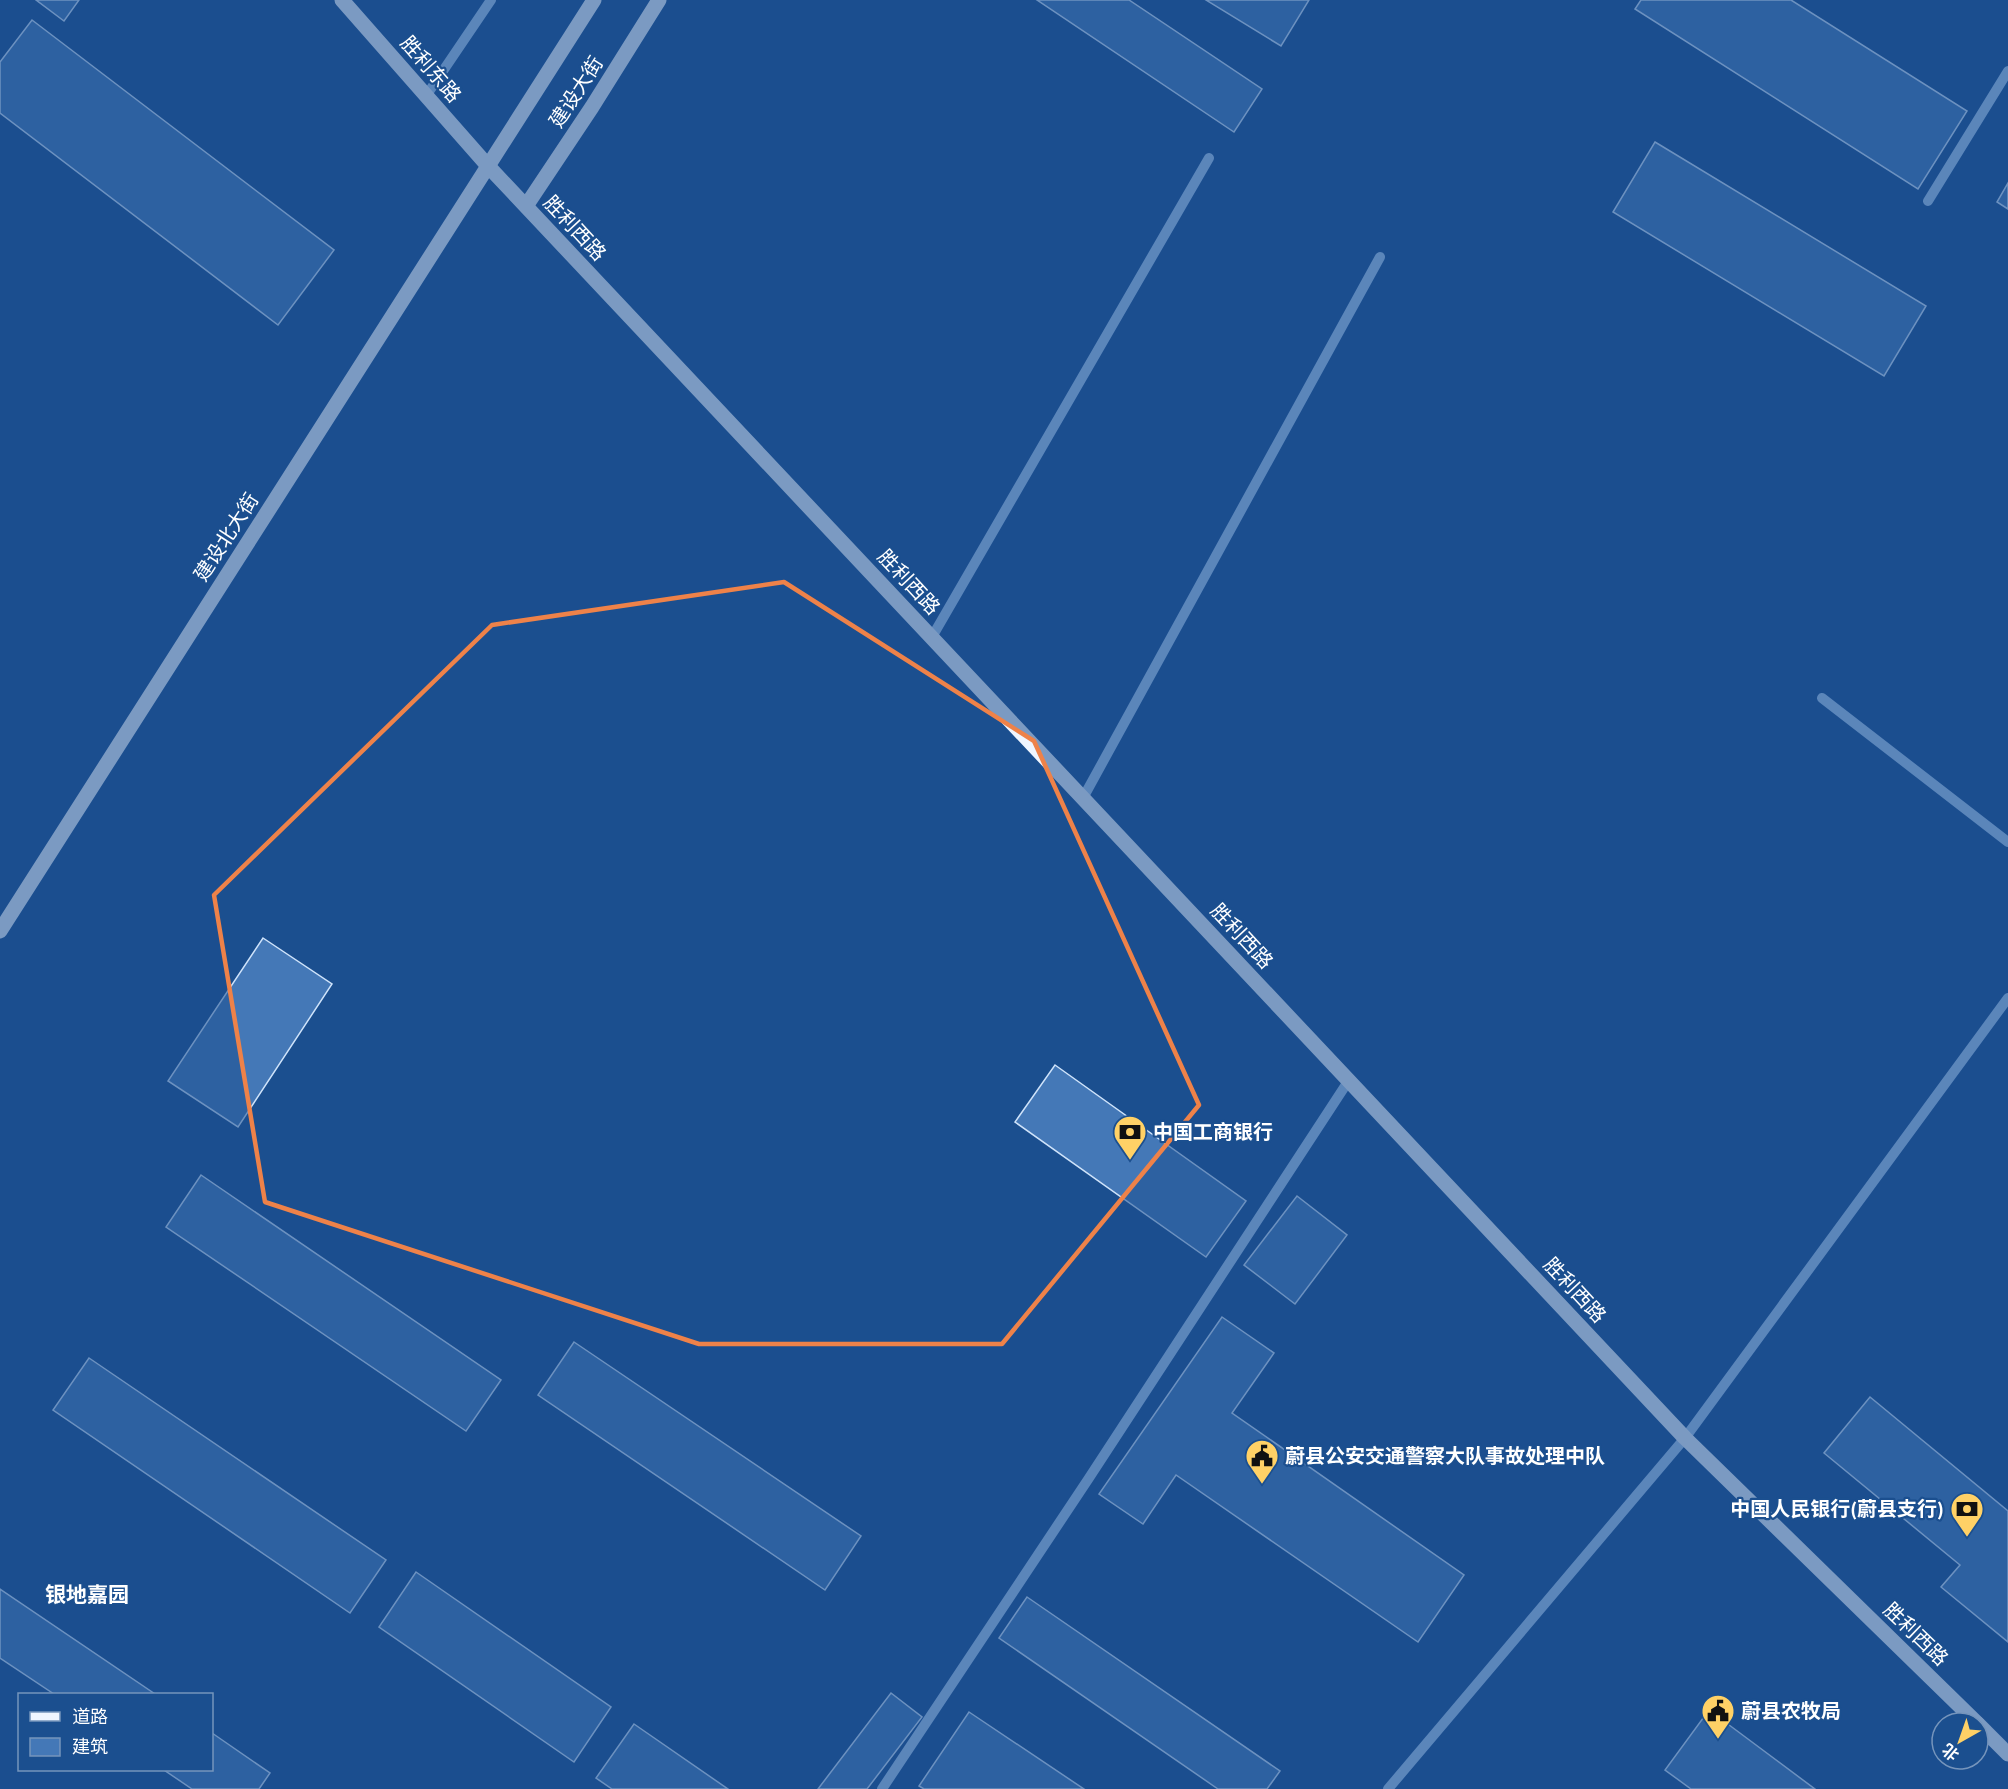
<svg xmlns="http://www.w3.org/2000/svg" width="2008" height="1789" font-family="'Source Sans 3','Noto Sans SC',sans-serif">
<style>
.building{fill:#4478b7;stroke:#cfe3fa;stroke-width:1.5}
.lines{fill:none;stroke-linecap:round;stroke-linejoin:round}
.minor{stroke:#a9c9ee;stroke-width:10}
.major{stroke:#f0f6ff;stroke-width:15}
.marked{fill:none;stroke:#ee8249;stroke-width:4.5;stroke-linejoin:round}
.labels{text-anchor:middle;stroke-width:4.5;stroke-linejoin:round;paint-order:stroke}
.street-label{font-size:20px;fill:#fff;stroke:#1b4f8f}
.poi-label{font-size:20px;font-weight:bold;fill:#fff;stroke:#1b4f8f;text-anchor:start}
.neighbourhood-label{font-size:21px;font-weight:bold;fill:#fff;stroke:#1b4f8f}
</style>
<rect width="100%" height="100%" fill="#1b4f8f"/>
<g class="building">
<path d="M 36,0 L 79,0 L 64,21 Z"/>
<path d="M 1037,0 L 1129,0 L 1262,89 L 1234,132 Z"/>
<path d="M 1206,0 L 1309,0 L 1281,46 Z"/>
<path d="M 1641,0 L 1791,0 L 1967,111 L 1918,189 L 1635,9 Z"/>
<path d="M 32,20 L 334,250 L 278,325 L 0,113 L 0,62 Z"/>
<path d="M 1655,142 L 1926,306 L 1884,376 L 1613,212 Z"/>
<path d="M 2008,183 L 2008,209 L 1997,202 Z"/>
<path d="M 263,938 L 332,984 L 238,1127 L 168,1081 Z"/>
<path d="M 1055,1065 L 1246,1201 L 1206,1257 L 1015,1122 Z"/>
<path d="M 201,1175 L 501,1380 L 466,1431 L 166,1227 Z"/>
<path d="M 1297,1196 L 1347,1235 L 1295,1304 L 1244,1265 Z"/>
<path d="M 1222,1317 L 1274,1353 L 1232,1413 L 1464,1575 L 1418,1642 L 1176,1475 L 1143,1524 L 1099,1494 Z"/>
<path d="M 574,1342 L 861,1536 L 825,1590 L 538,1395 Z"/>
<path d="M 89,1358 L 386,1560 L 350,1613 L 53,1410 Z"/>
<path d="M 1870,1397 L 2008,1511 L 2008,1642 L 1941,1587 L 1960,1565 L 1824,1453 Z"/>
<path d="M 416,1572 L 611,1707 L 574,1762 L 379,1627 Z"/>
<path d="M 0,1589 L 155,1694 L 54,1694 L 0,1658 Z"/>
<path d="M 1027,1597 L 1280,1771 L 1267,1789 L 1218,1789 L 999,1638 Z"/>
<path d="M 891,1693 L 922,1717 L 867,1789 L 818,1789 Z"/>
<path d="M 1709,1710 L 1815,1789 L 1691,1789 L 1665,1770 Z"/>
<path d="M 969,1712 L 1084,1789 L 924,1789 L 919,1786 Z"/>
<path d="M 634,1724 L 728,1789 L 612,1789 L 596,1778 Z"/>
<path d="M 212,1733 L 270,1773 L 259,1789 L 192,1789 L 164,1770 L 212,1770 Z"/>
</g>
<g class="lines">
<g class="minor">
<path d="M 426,96 L 491,0"/>
<path d="M 1928,201 L 2008,71"/>
<path d="M 932,637 L 1209,158"/>
<path d="M 1822,698 L 2008,842"/>
<path d="M 1083,798 L 1380,257"/>
<path d="M 882,1789 L 1089,1478 L 1349,1080"/>
<path d="M 1388,1789 L 1685,1438 L 2008,998"/>
</g>
<g class="major">
<path d="M 342,0 L 488,166 L 1685,1438 L 1977,1723"/>
<path d="M 526,206 L 592,107 L 659,0"/>
<path d="M 0,931 L 594,0"/>
<path d="M 1978,1724 L 2008,1754"/>
</g>
</g>
<path d="M0 0H2008V1789H0ZM 784,582 L 1034,741 L 1199,1105 L 1002,1344 L 699,1344 L 265,1202 L 214,895 L 492,625 Z" fill="#1b4f8f" fill-opacity=".55" fill-rule="evenodd"/>
<path class="marked" d="M 784,582 L 1034,741 L 1199,1105 L 1002,1344 L 699,1344 L 265,1202 L 214,895 L 492,625 Z"/>
<defs>
<g id="bank-pin" transform="scale(1.725)"><path d="M0 17L-7.5 6A9.5 9.5 0 1 1 7.5 6Z" fill="#ffd166" stroke="#1b4f8f"/><path d="M-6-4H6V4H-6ZM0-2.3a2.3 2.3 0 1 0 0 4.6a2.3 2.3 0 1 0 0-4.6Z" fill="#111"/></g>
<g id="civic-pin" transform="scale(1.725)"><path d="M0 17L-7.5 6A9.5 9.5 0 1 1 7.5 6Z" fill="#ffd166" stroke="#1b4f8f"/><path d="M-.6-6.5H3V-4.5H.6V-3L4-1V1h2V6H-6V1h2V-1L-.6-3ZM-1.2 2.5V6h2.4V2.5Z" fill="#111"/></g>
</defs>
<g fill-rule="evenodd">
<use href="#bank-pin" x="1130" y="1132"/>
<use href="#civic-pin" x="1262" y="1456"/>
<use href="#bank-pin" x="1967" y="1509"/>
<use href="#civic-pin" x="1718" y="1711"/>
</g>
<g class="labels">
<g class="street-label">
<text transform="translate(431 69) rotate(49)" y="7">胜利东路</text>
<text transform="translate(576 92) rotate(-57)" y="7">建设大街</text>
<text transform="translate(575 228) rotate(47)" y="7">胜利西路</text>
<text transform="translate(226 537) rotate(-57)" y="7">建设北大街</text>
<text transform="translate(909 582) rotate(47)" y="7">胜利西路</text>
<text transform="translate(1242 936) rotate(47)" y="7">胜利西路</text>
<text transform="translate(1575 1290) rotate(47)" y="7">胜利西路</text>
<text transform="translate(1916 1634) rotate(44)" y="7">胜利西路</text>
</g>
<g class="poi-label">
<text x="1153" y="1139">中国工商银行</text>
<text x="1285" y="1463">蔚县公安交通警察大队事故处理中队</text>
<text x="1944" y="1516" text-anchor="end">中国人民银行(蔚县支行)</text>
<text x="1741" y="1718">蔚县农牧局</text>
</g>
<g class="neighbourhood-label">
<text x="87" y="1602">银地嘉园</text>
</g>
</g>
<rect x="18" y="1693" width="195" height="78" fill="#1b4f8f" stroke="#7695bc" stroke-width="1.5"/>
<rect x="30" y="1712" width="30" height="9" fill="#f0f6ff" stroke="#7695bc" stroke-width="1.5"/>
<text x="72" y="1723" font-size="18" fill="#ffffff">道路</text>
<rect x="30" y="1738" width="30" height="18" fill="#4478b7" stroke="#7695bc" stroke-width="1.5"/>
<text x="72" y="1753" font-size="18" fill="#ffffff">建筑</text>
<g transform="translate(1960 1741) rotate(220)"><circle r="28" fill="#1b4f8f" stroke="#7695bc" stroke-width="1.5"/>
<path d="M0-4.5L10 22L0 15L-10 22Z" fill="#ffd166"/>
<text y="-9" font-size="16" font-weight="bold" text-anchor="middle" fill="#ffffff">北</text>
</g>
</svg>
